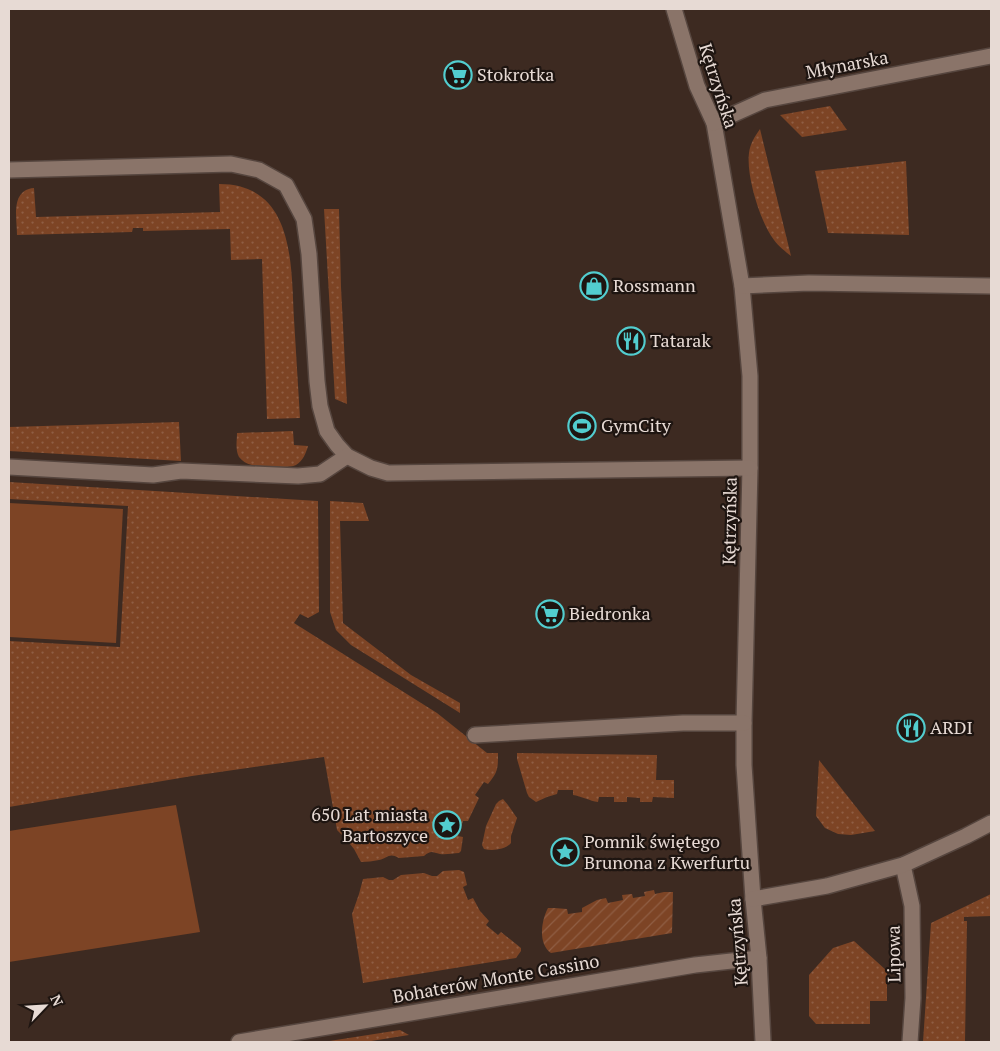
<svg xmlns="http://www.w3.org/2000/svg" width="1000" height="1051" font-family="'PT Serif',serif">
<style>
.grass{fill:url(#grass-dots)}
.garden{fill:url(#garden-furrows)}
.pitch{fill:#7d4425}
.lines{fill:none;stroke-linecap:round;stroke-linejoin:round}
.minor-casing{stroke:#56463f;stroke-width:18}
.minor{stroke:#8a7469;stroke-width:15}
.labels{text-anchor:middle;stroke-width:4.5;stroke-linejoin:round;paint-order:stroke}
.street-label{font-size:18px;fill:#e7dad4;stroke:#1e1511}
.poi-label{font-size:18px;fill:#e7dad4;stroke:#1e1511;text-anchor:start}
</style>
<defs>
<pattern id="grass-dots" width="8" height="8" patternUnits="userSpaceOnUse" patternTransform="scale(1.25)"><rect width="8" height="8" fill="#7d4425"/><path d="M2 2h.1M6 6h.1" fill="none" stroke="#8f5e44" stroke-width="1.8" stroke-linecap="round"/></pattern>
<pattern id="garden-furrows" width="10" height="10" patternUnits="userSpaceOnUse" patternTransform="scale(1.25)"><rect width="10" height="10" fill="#7d4425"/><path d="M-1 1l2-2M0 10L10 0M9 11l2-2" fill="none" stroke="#8f5e44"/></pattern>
</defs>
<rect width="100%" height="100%" fill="#3d2a21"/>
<g class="grass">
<path d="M 830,106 L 847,130 L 802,137 L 780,115 Z"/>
<path d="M 760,129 L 791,256 C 785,251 779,247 774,240 C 760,222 746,175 749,153 C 750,144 755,136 760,129 Z"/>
<path d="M 906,161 L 909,235 L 828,233 L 815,171 Z"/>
<path d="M 219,184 C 295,184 291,265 294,319 C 296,352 298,385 300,418 L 267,419 L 262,259 L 231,260 L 230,229 L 143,231 L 143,228 L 133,228 L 132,232 L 17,235 C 17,219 10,190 34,188 L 36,217 L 220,212 Z"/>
<path d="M 324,209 L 339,209 L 341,287 L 347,404 L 335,399 Z"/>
<path d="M 179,422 L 181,461 L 9,451 L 9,427 Z"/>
<path d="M 293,431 L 294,445 L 308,446 C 306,453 303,461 296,465 C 288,469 261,466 252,465 C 247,464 242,461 239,457 C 235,450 237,440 237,433 Z"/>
<path d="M 9,482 L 318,501 L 319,612 L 308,618 L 300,614 L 294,623 L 437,713 L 487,753 L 498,753 C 498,769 498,772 488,784 L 484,782 L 475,795 L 479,798 L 468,821 L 463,821 L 458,836 L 463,837 L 461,851 L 459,853 C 453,853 446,855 440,854 C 432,852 431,850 424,856 L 399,858 C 389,852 388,858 379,860 C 373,861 367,862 361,862 L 354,849 L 346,839 L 337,830 L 324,757 L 192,776 L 9,807 L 9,641 L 120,647 L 128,506 L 9,499 Z"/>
<path d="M 330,501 L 363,503 L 369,521 L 340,521 L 343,623 L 411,675 L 460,703 L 460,713 L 351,645 L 336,630 L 330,612 Z"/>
<path d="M 517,753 L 657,755 L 656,780 L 674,780 L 674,798 L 653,797 L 652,802 L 640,802 L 640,798 L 627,797 L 627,802 L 614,802 L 614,797 L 599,797 L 598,802 C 590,801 581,796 573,795 L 573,790 L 558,790 L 557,794 L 547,797 L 536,802 L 529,797 L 527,793 L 517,759 Z"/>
<path d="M 819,760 L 875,831 L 851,835 L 838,834 L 825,828 L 816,816 Z"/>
<path d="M 503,799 L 508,805 L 517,818 L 511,836 L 511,843 C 505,850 492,851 484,849 L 482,845 L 486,826 L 496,804 L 499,801 Z"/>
<path d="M 459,870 L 464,872 L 467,885 L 463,887 L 468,900 L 473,898 L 480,911 L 489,921 L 486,925 L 498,935 L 501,932 L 521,948 L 521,951 L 516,958 L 363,983 L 352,914 L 359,894 L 363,879 L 383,877 L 389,880 L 393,880 L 401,875 L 424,873 L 432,876 L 437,876 L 443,871 Z"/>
<path d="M 991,894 L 991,916 L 964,917 L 964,921 L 967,921 L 965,1042 L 923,1042 L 931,923 Z"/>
<path d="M 854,941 L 887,971 L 887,1001 L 870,1001 L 870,1024 L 816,1024 L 809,1016 L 809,975 L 833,948 Z"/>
<path d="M 400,1030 L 409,1035 L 365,1042 L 323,1042 Z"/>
</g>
<path class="garden" d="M 654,890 L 655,894 L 664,892 L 673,892 L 672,933 L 551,953 C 538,944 541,921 548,908 L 554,908 L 567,909 L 568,914 L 582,912 L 582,908 L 597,900 L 606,898 L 608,903 L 623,900 L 622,895 L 632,894 L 633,898 L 645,896 L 644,892 Z"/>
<g class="pitch">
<path d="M 9,503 L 123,509 L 116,643 L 9,637 Z"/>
<path d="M 176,805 L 200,932 L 9,962 L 9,831 Z"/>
</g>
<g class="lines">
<g class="minor-casing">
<g id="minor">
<path d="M 674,9 L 697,86 L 714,123 L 742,286 L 750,376 L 750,468 L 744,723 L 744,765 L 753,899 L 759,958 L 763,1042"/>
<path d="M 714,123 L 765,100 L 991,56"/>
<path d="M 9,170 L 231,164 L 259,170 L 286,185 L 304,219 L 309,254 L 317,381 L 320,406 L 327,431 L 337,445 L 347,456 L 371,468 L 388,473 L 750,468"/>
<path d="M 742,286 L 809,283 L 991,286"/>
<path d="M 9,467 L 153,475 L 181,471 L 298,476 L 320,474 L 347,456"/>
<path d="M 475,735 L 683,723 L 744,723"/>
<path d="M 903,865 L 912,906 L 913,998 L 910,1042"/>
<path d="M 753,899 L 827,886 L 903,865 L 966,836 L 991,823"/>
<path d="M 239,1042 L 695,965 L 759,958"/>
</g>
</g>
<use href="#minor" class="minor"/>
</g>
<defs>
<g id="supermarket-ring" transform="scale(1.4375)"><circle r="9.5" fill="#1e1511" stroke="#52cdcf" stroke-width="1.5"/><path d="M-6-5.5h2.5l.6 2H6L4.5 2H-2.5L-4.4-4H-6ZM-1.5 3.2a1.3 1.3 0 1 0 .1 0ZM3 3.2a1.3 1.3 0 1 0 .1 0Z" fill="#52cdcf"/></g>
<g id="shop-ring" transform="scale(1.4375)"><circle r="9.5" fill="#1e1511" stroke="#52cdcf" stroke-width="1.5"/><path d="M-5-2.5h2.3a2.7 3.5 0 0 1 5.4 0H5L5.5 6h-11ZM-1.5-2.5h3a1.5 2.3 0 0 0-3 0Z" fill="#52cdcf"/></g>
<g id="restaurant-ring" transform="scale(1.4375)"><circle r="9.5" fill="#1e1511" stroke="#52cdcf" stroke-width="1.5"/><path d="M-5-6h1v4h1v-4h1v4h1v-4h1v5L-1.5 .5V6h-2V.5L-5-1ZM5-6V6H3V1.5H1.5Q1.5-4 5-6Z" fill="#52cdcf"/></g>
<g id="stadium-ring" transform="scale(1.4375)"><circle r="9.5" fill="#1e1511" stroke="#52cdcf" stroke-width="1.5"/><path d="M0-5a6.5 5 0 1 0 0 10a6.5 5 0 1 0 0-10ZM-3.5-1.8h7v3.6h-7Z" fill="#52cdcf"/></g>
<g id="sight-ring" transform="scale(1.4375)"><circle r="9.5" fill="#1e1511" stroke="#52cdcf" stroke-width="1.5"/><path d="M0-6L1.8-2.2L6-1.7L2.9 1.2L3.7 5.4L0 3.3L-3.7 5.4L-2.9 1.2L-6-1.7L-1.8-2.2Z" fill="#52cdcf"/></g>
</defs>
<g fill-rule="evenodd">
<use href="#supermarket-ring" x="458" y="75"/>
<use href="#shop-ring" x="594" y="286"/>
<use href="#restaurant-ring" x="631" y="341"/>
<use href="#stadium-ring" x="582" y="426"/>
<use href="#supermarket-ring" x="550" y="614"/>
<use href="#restaurant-ring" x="911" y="728"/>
<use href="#sight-ring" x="447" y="825"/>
<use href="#sight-ring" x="565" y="852"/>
</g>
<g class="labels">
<g class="street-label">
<text transform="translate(847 65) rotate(-11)" y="6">Młynarska</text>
<text transform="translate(718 86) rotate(72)" y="6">Kętrzyńska</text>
<text transform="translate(730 521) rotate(-89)" y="6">Kętrzyńska</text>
<text transform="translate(738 942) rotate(-95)" y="6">Kętrzyńska</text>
<text transform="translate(894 954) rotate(-91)" y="6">Lipowa</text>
<text transform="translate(496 979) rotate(-10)" y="6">Bohaterów Monte Cassino</text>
</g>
<g class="poi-label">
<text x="477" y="81">Stokrotka</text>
<text x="613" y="292">Rossmann</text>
<text x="650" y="347">Tatarak</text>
<text x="601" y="432">GymCity</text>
<text x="569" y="620">Biedronka</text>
<text x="930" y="734">ARDI</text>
<text x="428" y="821" text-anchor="end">650 Lat miasta<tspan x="428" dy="21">Bartoszyce</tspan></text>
<text x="584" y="848">Pomnik świętego<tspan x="584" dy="21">Brunona z Kwerfurtu</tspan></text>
</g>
</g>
<rect width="1000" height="1051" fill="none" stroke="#e7dad4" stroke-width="20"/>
<g transform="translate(45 1006) rotate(65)" stroke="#1e1511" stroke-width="4" paint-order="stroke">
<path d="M0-4L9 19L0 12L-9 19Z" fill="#e7dad4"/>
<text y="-8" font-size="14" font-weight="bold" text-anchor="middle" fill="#e7dad4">N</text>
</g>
</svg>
